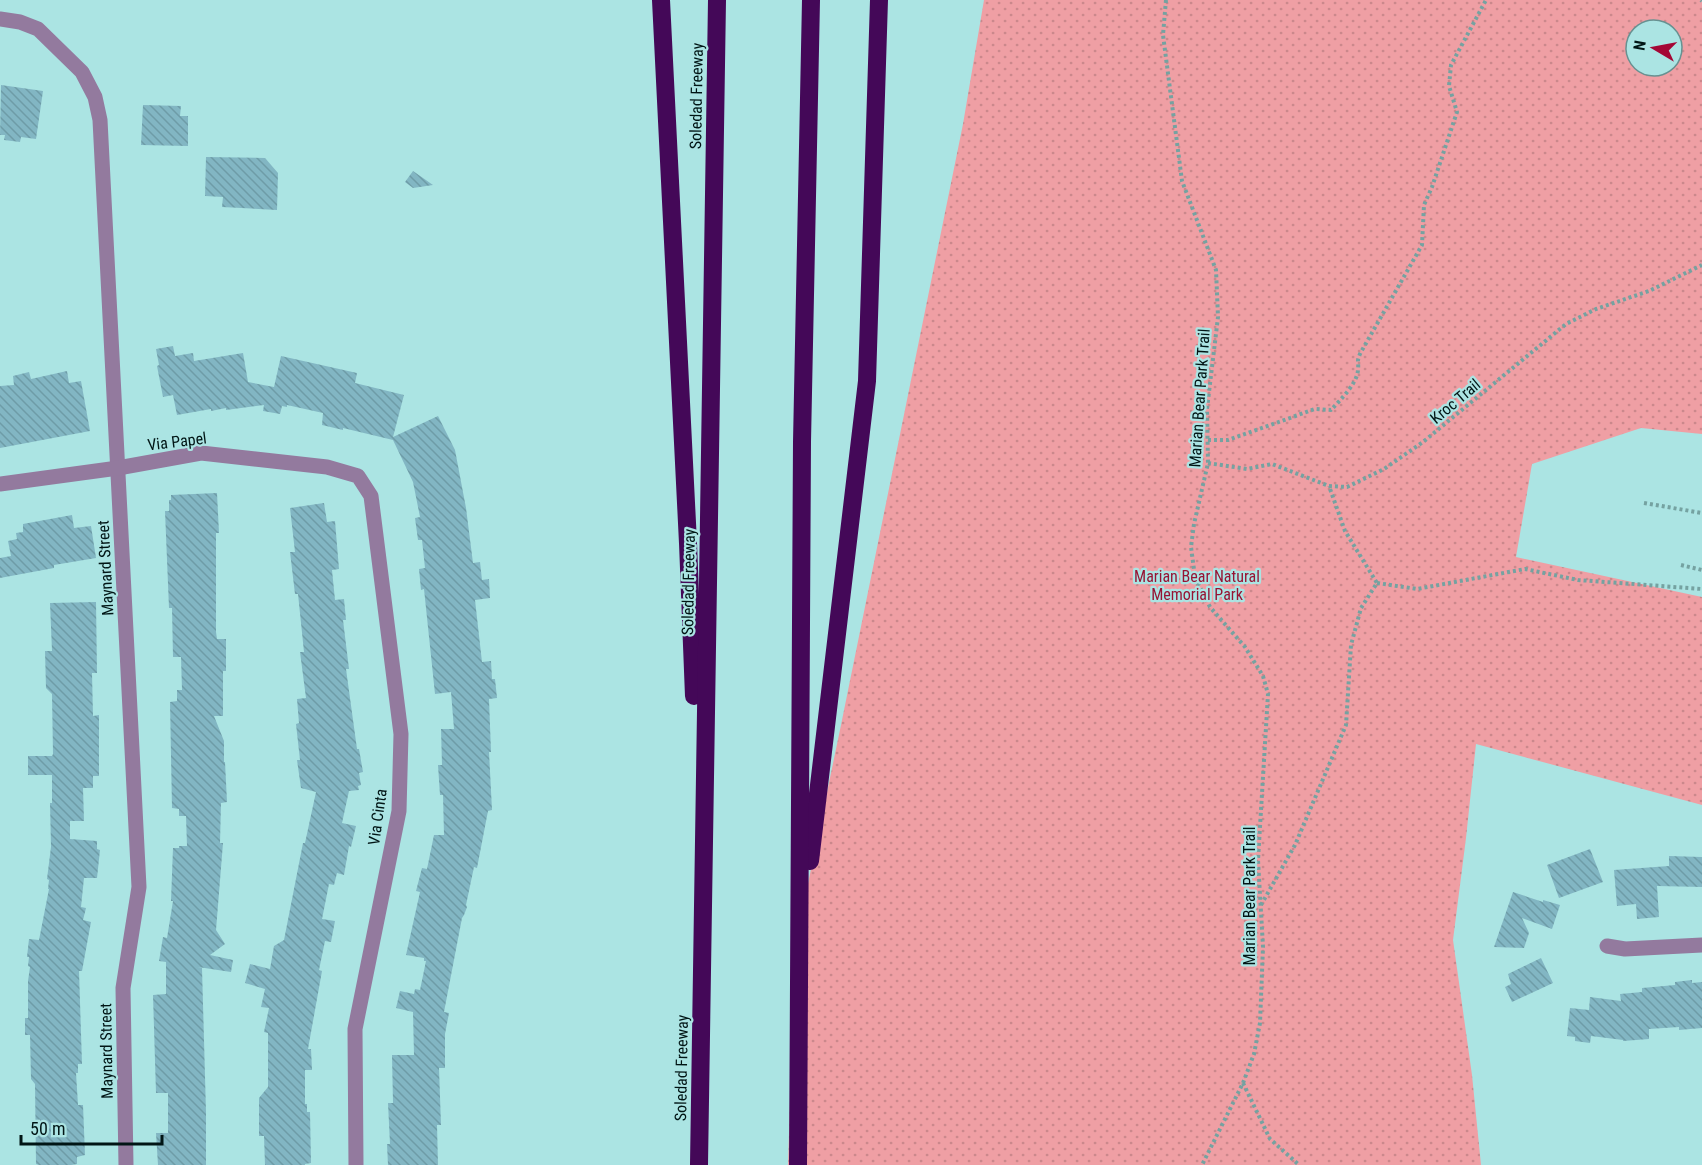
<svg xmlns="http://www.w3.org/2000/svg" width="1702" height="1165" font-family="'Roboto Condensed',sans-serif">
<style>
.park{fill:url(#park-dots);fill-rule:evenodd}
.building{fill:url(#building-back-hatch)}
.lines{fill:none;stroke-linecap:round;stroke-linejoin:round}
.path{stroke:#75a2a1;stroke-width:4;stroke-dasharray:3 3;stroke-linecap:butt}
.minor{stroke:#937a9e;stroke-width:15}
.motorway{stroke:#440858;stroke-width:18}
.labels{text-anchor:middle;stroke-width:4.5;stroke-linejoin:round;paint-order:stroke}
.street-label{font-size:16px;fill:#011515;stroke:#abe4e3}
.park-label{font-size:16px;fill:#971333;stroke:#abe4e3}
</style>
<defs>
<pattern id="park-dots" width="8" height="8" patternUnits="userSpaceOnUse" patternTransform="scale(1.5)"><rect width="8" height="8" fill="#ef9fa4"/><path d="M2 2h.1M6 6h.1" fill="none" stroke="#cb888c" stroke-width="1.8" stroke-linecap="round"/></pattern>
<pattern id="building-back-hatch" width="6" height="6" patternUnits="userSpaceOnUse" patternTransform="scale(1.5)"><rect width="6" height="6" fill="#82b6c3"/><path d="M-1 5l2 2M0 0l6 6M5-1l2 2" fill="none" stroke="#6e9ca7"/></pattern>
</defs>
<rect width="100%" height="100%" fill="#abe4e3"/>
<path class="park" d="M 984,0 L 1702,0 L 1702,434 L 1641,428 L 1532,464 L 1516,557 L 1702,597 L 1702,805 L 1476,744 L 1466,838 L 1453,940 L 1472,1075 L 1481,1165 L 788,1165 L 795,946 L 841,725 L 963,124 ZM 1636,30 L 1672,30 L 1672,66 L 1636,66 Z"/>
<g class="building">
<path d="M 1,85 L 43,91 L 36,139 L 21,137 L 20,142 L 4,140 L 5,135 L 0,135 Z"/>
<path d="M 143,105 L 181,106 L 180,116 L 188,116 L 188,146 L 141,145 Z"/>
<path d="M 206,157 L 265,158 L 278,173 L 277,210 L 222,207 L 223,197 L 205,196 Z"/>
<path d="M 413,171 L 433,185 L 413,188 L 405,182 Z"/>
<path d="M 173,346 L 175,356 L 193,353 L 194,361 L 243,353 L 248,382 L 274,387 L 281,356 L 357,373 L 355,383 L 404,395 L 393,437 L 438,416 L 455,450 L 466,508 L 473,563 L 480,562 L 482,580 L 489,579 L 490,598 L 475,600 L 482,662 L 491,661 L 492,679 L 495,679 L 497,698 L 489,699 L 491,752 L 489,752 L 492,810 L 488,811 L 477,868 L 474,867 L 466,905 L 467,907 L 464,915 L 462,918 L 444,1012 L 449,1013 L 445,1034 L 445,1068 L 439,1068 L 441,1125 L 437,1125 L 438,1165 L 388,1165 L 387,1144 L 390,1144 L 388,1103 L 393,1103 L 392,1055 L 414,1055 L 413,1012 L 396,1008 L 400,991 L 414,994 L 415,989 L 420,990 L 426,961 L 424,961 L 424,958 L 406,955 L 420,892 L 416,891 L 422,868 L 427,869 L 434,835 L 444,835 L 443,795 L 440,795 L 438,765 L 442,765 L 441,729 L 454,729 L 451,692 L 435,694 L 424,589 L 421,590 L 419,569 L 425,568 L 422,540 L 418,540 L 415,518 L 420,517 L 413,482 L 393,440 L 343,428 L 343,430 L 322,425 L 323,413 L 287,405 L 287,407 L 282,406 L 280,414 L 263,411 L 264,405 L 226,410 L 226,408 L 211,411 L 211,409 L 177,415 L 173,395 L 163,397 L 157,366 L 159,365 L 156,349 Z"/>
<path d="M 67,371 L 69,383 L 81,381 L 90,431 L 0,448 L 0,386 L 14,385 L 13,376 L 29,372 L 31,379 Z"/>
<path d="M 217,493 L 219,533 L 216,533 L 216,632 L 217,639 L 226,639 L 226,671 L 223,671 L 223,716 L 214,716 L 224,741 L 224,762 L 225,762 L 227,802 L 221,803 L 220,843 L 223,843 L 216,930 L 225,944 L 210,955 L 233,960 L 231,972 L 198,967 L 202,968 L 206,1112 L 206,1165 L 158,1165 L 156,1133 L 168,1133 L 168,1093 L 156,1093 L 153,995 L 166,994 L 166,962 L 159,961 L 163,937 L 167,938 L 173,901 L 171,901 L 173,848 L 179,848 L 179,846 L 187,846 L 186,816 L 179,816 L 179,809 L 172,808 L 170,702 L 177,701 L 177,690 L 182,690 L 181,657 L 173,657 L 172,608 L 169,608 L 165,511 L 169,511 L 169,500 L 171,500 L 171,495 Z"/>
<path d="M 324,503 L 327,522 L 335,521 L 339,569 L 332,570 L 335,600 L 344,599 L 346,620 L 343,620 L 349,669 L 346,669 L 357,749 L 359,749 L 363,772 L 359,773 L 361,785 L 358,786 L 359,790 L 349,791 L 342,823 L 356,826 L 351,847 L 349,846 L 344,875 L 337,873 L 334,885 L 329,884 L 322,919 L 335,921 L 331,942 L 325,941 L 319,970 L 322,971 L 308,1049 L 311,1049 L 312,1070 L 305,1070 L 305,1104 L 307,1104 L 307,1112 L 310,1112 L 311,1163 L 305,1164 L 305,1165 L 265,1165 L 264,1136 L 259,1136 L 259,1098 L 268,1087 L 268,1033 L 264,1032 L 269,1008 L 261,1007 L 265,989 L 245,983 L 250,964 L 270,969 L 274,946 L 284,940 L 303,843 L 305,843 L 316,792 L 301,788 L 297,760 L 300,760 L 296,724 L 299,723 L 297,699 L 306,698 L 300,652 L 304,652 L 298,594 L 295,594 L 290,552 L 295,552 L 290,508 Z"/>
<path d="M 72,515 L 74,528 L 91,526 L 96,558 L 54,565 L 54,568 L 0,578 L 0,558 L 11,556 L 8,541 L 17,539 L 16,533 L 23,532 L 23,524 Z"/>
<path d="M 96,602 L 97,673 L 92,673 L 93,716 L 99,715 L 99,776 L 93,776 L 93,788 L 83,788 L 84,821 L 70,821 L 70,839 L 97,841 L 97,849 L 100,850 L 97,878 L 84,878 L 81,907 L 86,908 L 83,920 L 91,922 L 82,971 L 79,971 L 82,1064 L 78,1064 L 78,1073 L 76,1073 L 78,1105 L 83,1105 L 85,1155 L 77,1157 L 77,1164 L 71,1165 L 39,1165 L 36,1164 L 35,1084 L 31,1079 L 30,1035 L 25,1035 L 25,1018 L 28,1018 L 28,981 L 30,967 L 28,966 L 29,957 L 27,957 L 29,939 L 39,940 L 49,889 L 48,889 L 49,880 L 47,879 L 51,847 L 50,803 L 52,803 L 52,775 L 28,775 L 28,756 L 52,756 L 53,754 L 52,694 L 46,688 L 45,651 L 52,651 L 50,603 Z"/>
<path d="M 1590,849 L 1603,882 L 1559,898 L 1547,865 Z"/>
<path d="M 1669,856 L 1702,857 L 1702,887 L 1657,886 L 1659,917 L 1637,919 L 1636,904 L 1617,906 L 1614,870 L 1669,866 Z"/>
<path d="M 1513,892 L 1543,902 L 1543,900 L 1560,905 L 1552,929 L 1522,918 L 1529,933 L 1524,948 L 1494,947 Z"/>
<path d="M 1541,958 L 1553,983 L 1512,1002 L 1505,987 L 1511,984 L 1508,974 Z"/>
<path d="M 1692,980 L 1692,983 L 1702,982 L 1702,1028 L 1679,1030 L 1679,1027 L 1649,1029 L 1649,1039 L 1623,1041 L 1623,1040 L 1591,1036 L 1590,1043 L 1575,1041 L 1575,1037 L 1567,1036 L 1570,1008 L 1589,1010 L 1590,997 L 1621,1001 L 1620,994 L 1642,992 L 1642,988 L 1675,985 L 1675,982 Z"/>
</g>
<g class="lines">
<g class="path">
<path d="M 1166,0 L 1163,35 L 1182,181 L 1216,270 L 1218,317 L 1207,409 L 1208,463 L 1194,524 L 1191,547 L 1195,577 L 1210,607 L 1245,647 L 1263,676 L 1268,694 L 1258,860 L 1263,947 L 1260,1023 L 1254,1054 L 1243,1083 L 1202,1165"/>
<path d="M 1701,0 L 1702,1"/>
<path d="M 1208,440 L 1228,440 L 1315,409 L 1331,410 C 1340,400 1357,384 1358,370 C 1359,360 1356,362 1361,352 L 1422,245 L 1424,205 L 1432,187 L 1457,112 L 1449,86 L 1451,65 L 1486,0"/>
<path d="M 1208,463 L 1247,469 L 1272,464 L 1329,486 L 1347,487 L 1384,469 L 1423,442 L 1566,324 L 1596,309 L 1649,291 L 1702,265"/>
<path d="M 1644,503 L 1702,513"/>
<path d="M 1681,565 L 1702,570"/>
<path d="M 1377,583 L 1417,589 L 1525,569 L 1578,580 L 1702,589"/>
<path d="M 1261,905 L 1295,845 L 1346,725 L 1351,645 L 1361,608 L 1377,583 L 1345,531 L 1329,486"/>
<path d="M 1243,1083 L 1270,1139 L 1299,1165"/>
</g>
<g class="minor">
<path d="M 0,19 L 20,22 L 38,29 L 82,72 L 95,97 L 100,120 L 139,887 L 123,988 L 126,1165"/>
<path d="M 0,484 L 118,468 L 201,453 L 327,467 L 358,476 L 371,496 L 401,734 L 399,811 L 355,1029 L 356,1165"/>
<path d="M 1607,946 L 1625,949 L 1702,945"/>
</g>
<g class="motorway">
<path d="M 661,0 L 688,543 L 694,696"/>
<path d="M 810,861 L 867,381 L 879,0"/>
<path d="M 699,1165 L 717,0"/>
<path d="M 798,1165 L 802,442 L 811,0"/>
</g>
</g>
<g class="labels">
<g class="street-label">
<text transform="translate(696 96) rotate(-89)" y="6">Soledad Freeway</text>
<text transform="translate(1199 398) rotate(-86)" y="6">Marian Bear Park Trail</text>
<text transform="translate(1455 401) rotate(-40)" y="6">Kroc Trail</text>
<text transform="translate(177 441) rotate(-7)" y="6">Via Papel</text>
<text transform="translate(105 568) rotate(-93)" y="6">Maynard Street</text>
<text transform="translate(688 582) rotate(-89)" y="6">Soledad Freeway</text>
<text transform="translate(377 817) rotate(-82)" y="6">Via Cinta</text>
<text transform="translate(1249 896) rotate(-90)" y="6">Marian Bear Park Trail</text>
<text transform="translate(106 1051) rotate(-91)" y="6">Maynard Street</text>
<text transform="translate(681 1068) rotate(-89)" y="6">Soledad Freeway</text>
</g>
<g class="park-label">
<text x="1197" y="582">Marian Bear Natural<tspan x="1197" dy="18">Memorial Park</tspan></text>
</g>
</g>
<g transform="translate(1654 48) rotate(280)"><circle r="28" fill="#abe4e3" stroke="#679191" stroke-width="1.5"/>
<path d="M0-4.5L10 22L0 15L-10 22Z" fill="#a40735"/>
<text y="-9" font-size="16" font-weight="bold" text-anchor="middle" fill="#011515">N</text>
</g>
<path d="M21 1135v9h141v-9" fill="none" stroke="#011515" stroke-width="3"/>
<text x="30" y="1135" font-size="18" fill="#011515" stroke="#abe4e3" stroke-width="4.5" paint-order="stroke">50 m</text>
</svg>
